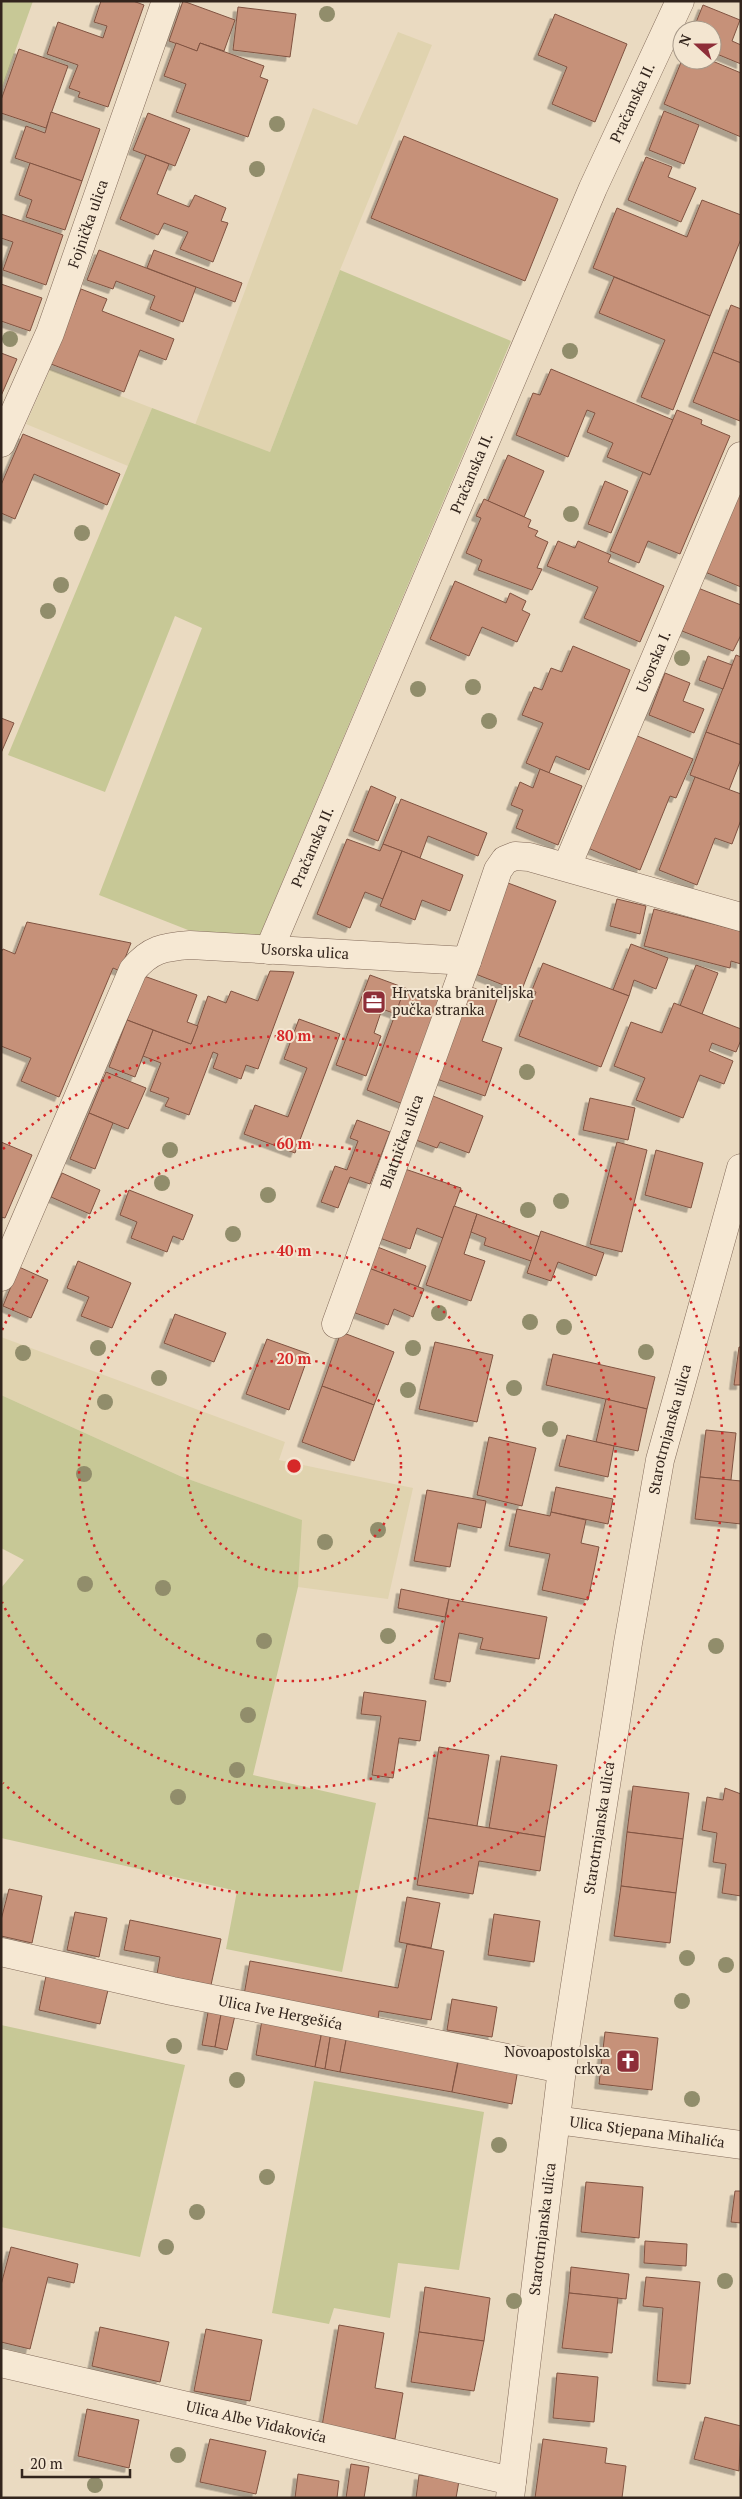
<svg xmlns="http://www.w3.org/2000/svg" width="742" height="2499" font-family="'PT Serif',serif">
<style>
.farmland{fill:#e0d3af}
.green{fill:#c7c896}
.building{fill:#c69179;stroke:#805341;filter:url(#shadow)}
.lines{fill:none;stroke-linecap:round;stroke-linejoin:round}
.minor-casing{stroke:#836b5a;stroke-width:29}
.tertiary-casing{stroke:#836b5a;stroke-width:29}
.minor{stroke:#f6e8d3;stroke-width:28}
.tertiary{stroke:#f6e8d3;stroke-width:28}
.tree{fill:#918d6b}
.ring{fill:none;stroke:#d62828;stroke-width:2.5;stroke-dasharray:2.5 5}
.labels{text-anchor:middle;stroke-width:4;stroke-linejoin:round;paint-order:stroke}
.street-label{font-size:15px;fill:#33251d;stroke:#f3e5d0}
.poi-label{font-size:15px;fill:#33251d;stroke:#f3e5d0;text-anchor:start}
.centre{fill:#d62828;stroke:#f3e5d0;stroke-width:2.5}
.ring-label{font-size:15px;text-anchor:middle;font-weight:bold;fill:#d62828;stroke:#f3e5d0;stroke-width:4;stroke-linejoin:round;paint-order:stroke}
</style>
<defs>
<filter id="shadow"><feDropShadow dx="-4.5" dy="4.5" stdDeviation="0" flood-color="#0004"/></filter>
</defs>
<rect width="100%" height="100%" fill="#eadac1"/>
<g class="farmland">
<path d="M 398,32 L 432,45 L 340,270 L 270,452 L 195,425 L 313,108 L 357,125 Z"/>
<path d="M 50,369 L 152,408 L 128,466 L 26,424 Z"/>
<path d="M 1,1337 L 285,1442 L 279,1460 L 413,1488 L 388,1599 L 298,1587 L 301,1520 L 180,1476 L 1,1395 Z"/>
</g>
<g class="green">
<path d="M 1,1 L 33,1 L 1,91 Z"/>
<path d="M 340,270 L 511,341 L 259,937 L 188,930 L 99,895 L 202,628 L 175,616 L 105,792 L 8,755 L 152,408 L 270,452 Z"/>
<path d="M 1,1395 L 180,1476 L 302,1520 L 298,1587 L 253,1775 L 376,1803 L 342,1972 L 226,1949 L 237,1891 L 1,1838 L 1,1588 L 24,1560 L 1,1548 Z"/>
<path d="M 1,2025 L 185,2065 L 140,2257 L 1,2227 Z"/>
<path d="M 314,2081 L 484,2112 L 459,2270 L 398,2263 L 390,2318 L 334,2308 L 329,2324 L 272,2313 Z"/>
</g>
<g class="building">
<path d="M 101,1 L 133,1 L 144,5 L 108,107 L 78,97 L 80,92 L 69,88 L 78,65 L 47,54 L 58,22 L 103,38 L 107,26 L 94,22 Z"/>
<path d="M 183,1 L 235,20 L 224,51 L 200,43 L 197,51 L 169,41 Z"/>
<path d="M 703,5 L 740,20 L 732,41 L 741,45 L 741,64 L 712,52 L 712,30 L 693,30 Z"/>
<path d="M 238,7 L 296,14 L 290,57 L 233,50 Z"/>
<path d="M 555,14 L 627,44 L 595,122 L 552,104 L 567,67 L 538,55 Z"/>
<path d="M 176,43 L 197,51 L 200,43 L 264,66 L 260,77 L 268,80 L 248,137 L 176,112 L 186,84 L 164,76 Z"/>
<path d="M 19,49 L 68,66 L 46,128 L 1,113 L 1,100 Z"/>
<path d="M 682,60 L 710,60 L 741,73 L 741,137 L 664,104 Z"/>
<path d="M 664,111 L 699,125 L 684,164 L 649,150 Z"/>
<path d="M 51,112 L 100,129 L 82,181 L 15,158 L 26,126 L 45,133 Z"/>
<path d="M 148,113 L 190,129 L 175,166 L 133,150 Z"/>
<path d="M 404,136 L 558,199 L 525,281 L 371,218 Z"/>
<path d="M 146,155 L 169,164 L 157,194 L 189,207 L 195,195 L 226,208 L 221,221 L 228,223 L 213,262 L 180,249 L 188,232 L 164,223 L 158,235 L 120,219 Z"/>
<path d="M 646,157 L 672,167 L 668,177 L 696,188 L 681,222 L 628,200 Z"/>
<path d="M 30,163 L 82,181 L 65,230 L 26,217 L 32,200 L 19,195 Z"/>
<path d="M 702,200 L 741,215 L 741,239 L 710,316 L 593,268 L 617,208 L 687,237 Z"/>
<path d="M 1,214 L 63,235 L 46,285 L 3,270 L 13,242 L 1,238 Z"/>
<path d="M 99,250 L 196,287 L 183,322 L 150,309 L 155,296 L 116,281 L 113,289 L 87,280 Z"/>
<path d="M 154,250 L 242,283 L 235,302 L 147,268 Z"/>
<path d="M 614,277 L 710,316 L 673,410 L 641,397 L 665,340 L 599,313 Z"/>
<path d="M 1,284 L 42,298 L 30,331 L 1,321 Z"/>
<path d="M 81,289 L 107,299 L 102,311 L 174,339 L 166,360 L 140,350 L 124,392 L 51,364 Z"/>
<path d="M 731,305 L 741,309 L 741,363 L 713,352 Z"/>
<path d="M 713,352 L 741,363 L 740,421 L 693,402 Z"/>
<path d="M 1,353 L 17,359 L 1,396 Z"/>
<path d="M 551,369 L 673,420 L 650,475 L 607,457 L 613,443 L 587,432 L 595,413 L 587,410 L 568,457 L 516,435 L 533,393 L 540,395 Z"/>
<path d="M 677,410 L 702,420 L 701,424 L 730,436 L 680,554 L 648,541 L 639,563 L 610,551 L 643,472 L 650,475 Z"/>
<path d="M 23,434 L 120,474 L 107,505 L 34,474 L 15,519 L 1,513 L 1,485 Z"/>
<path d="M 508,455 L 544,471 L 524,517 L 488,501 Z"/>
<path d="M 605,481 L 628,491 L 611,533 L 588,524 Z"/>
<path d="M 741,483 L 741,587 L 705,572 Z"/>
<path d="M 484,499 L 531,520 L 528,527 L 538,531 L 535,536 L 548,542 L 537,568 L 542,569 L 532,590 L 478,570 L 482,560 L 466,553 L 481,518 L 476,516 Z"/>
<path d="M 558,541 L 575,548 L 578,541 L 611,555 L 608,562 L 664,586 L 640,642 L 584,618 L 598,587 L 547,566 Z"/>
<path d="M 455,581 L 506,603 L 510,593 L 526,601 L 522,610 L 530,614 L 517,642 L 482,627 L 469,656 L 430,639 Z"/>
<path d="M 698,588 L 741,605 L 741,635 L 733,651 L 682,631 Z"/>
<path d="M 573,646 L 630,670 L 589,770 L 556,756 L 549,773 L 526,763 L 543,723 L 522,715 L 534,687 L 542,690 L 551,668 L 562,672 Z"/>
<path d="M 736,655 L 741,657 L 741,745 L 706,732 Z"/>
<path d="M 708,656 L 732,665 L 723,689 L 699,680 Z"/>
<path d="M 665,673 L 690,683 L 683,701 L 704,709 L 694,733 L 649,715 Z"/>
<path d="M 1,718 L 14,723 L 1,753 Z"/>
<path d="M 706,732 L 741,745 L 741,759 L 729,790 L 690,775 Z"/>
<path d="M 635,735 L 693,759 L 676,798 L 670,796 L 640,870 L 588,848 Z"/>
<path d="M 540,769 L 582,786 L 558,845 L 516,828 L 523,810 L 511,805 L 520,782 L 533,788 Z"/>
<path d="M 695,777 L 741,794 L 741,820 L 732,844 L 715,838 L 697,885 L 659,870 Z"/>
<path d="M 371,786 L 396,797 L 378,841 L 353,831 Z"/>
<path d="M 401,799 L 487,833 L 478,856 L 428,836 L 420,858 L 383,844 Z"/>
<path d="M 347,839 L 380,851 L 383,844 L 402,851 L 383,899 L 365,892 L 350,928 L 317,914 Z"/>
<path d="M 402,851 L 463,875 L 450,911 L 422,900 L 415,920 L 380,906 Z"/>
<path d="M 508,883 L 556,901 L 521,992 L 473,973 Z"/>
<path d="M 617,899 L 646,906 L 640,934 L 610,926 Z"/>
<path d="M 654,909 L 741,931 L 741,964 L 731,961 L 730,968 L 644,946 Z"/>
<path d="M 27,922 L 131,943 L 120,971 L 113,968 L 59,1097 L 21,1081 L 31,1058 L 1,1046 L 1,952 L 3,949 L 15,954 Z"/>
<path d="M 631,944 L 668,958 L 656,989 L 634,980 L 629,996 L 613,990 Z"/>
<path d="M 543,963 L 629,996 L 601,1067 L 519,1036 L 536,992 L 532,990 Z"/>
<path d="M 696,965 L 718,973 L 702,1014 L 680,1006 Z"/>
<path d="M 270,971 L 294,972 L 258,1069 L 246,1065 L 241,1079 L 213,1068 L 218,1054 L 213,1052 L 189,1115 L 165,1106 L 169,1098 L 150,1091 L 161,1063 L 143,1056 L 153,1030 L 191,1044 L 208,996 L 226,1003 L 231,991 L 258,1001 Z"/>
<path d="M 370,975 L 405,988 L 396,1014 L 382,1009 L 374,1033 L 381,1036 L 366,1076 L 336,1065 Z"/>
<path d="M 144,976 L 197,995 L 187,1022 L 198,1026 L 191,1044 L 127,1020 Z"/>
<path d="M 468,986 L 498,997 L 482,1041 L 502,1048 L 485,1096 L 434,1078 Z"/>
<path d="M 405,988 L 441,1001 L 403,1104 L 367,1090 Z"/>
<path d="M 674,1003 L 741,1029 L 741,1040 L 736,1052 L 712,1043 L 709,1051 L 733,1061 L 724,1084 L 700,1075 L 683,1118 L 636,1100 L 645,1078 L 614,1066 L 631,1022 L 662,1033 Z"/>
<path d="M 299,1019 L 340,1034 L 295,1153 L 244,1134 L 255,1105 L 288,1117 L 307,1068 L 284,1059 Z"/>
<path d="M 127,1020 L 153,1030 L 135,1077 L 109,1067 Z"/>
<path d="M 106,1072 L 146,1088 L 128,1129 L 89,1113 Z"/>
<path d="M 433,1096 L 483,1116 L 469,1153 L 440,1142 L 437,1148 L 416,1140 Z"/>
<path d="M 590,1098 L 635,1108 L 628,1140 L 583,1130 Z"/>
<path d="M 89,1113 L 113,1123 L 95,1169 L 70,1159 Z"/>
<path d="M 357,1120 L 390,1132 L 370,1184 L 350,1177 L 338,1208 L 321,1202 L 335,1166 L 347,1170 L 358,1141 L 350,1138 Z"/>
<path d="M 1,1142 L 32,1155 L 5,1218 L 1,1217 Z"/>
<path d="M 617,1142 L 647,1150 L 622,1252 L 590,1244 Z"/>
<path d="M 656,1150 L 703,1163 L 691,1208 L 645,1195 Z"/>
<path d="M 402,1168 L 461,1188 L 443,1238 L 417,1228 L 410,1249 L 377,1237 Z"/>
<path d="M 62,1173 L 100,1190 L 90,1214 L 51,1197 Z"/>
<path d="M 129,1190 L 193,1215 L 183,1240 L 173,1236 L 167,1252 L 131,1238 L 137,1222 L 120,1215 Z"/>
<path d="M 454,1206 L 477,1214 L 464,1254 L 485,1261 L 471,1301 L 426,1285 Z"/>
<path d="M 477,1214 L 540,1237 L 531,1261 L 484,1245 L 486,1238 L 471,1232 Z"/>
<path d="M 541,1231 L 604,1253 L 596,1276 L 558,1262 L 551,1281 L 527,1273 Z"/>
<path d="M 375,1246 L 426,1266 L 418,1287 L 366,1267 Z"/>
<path d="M 78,1261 L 131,1283 L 112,1328 L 81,1316 L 89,1297 L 67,1288 Z"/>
<path d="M 19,1267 L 48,1280 L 31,1318 L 3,1306 Z"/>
<path d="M 366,1267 L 424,1289 L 413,1317 L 394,1309 L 388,1325 L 350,1311 Z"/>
<path d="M 175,1314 L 226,1333 L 214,1362 L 164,1343 Z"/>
<path d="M 341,1332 L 394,1352 L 374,1405 L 322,1386 Z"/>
<path d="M 267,1339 L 309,1354 L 289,1410 L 246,1394 Z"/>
<path d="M 435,1342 L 493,1355 L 477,1422 L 419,1409 Z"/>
<path d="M 739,1347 L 741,1347 L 741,1385 L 734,1385 Z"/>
<path d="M 553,1354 L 655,1377 L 647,1409 L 546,1385 Z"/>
<path d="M 322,1386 L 374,1405 L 354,1461 L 302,1442 Z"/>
<path d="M 606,1399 L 647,1409 L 638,1451 L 596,1442 Z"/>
<path d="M 706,1430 L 736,1433 L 731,1480 L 700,1477 Z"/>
<path d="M 567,1435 L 614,1446 L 608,1477 L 559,1466 Z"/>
<path d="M 489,1437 L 536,1448 L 522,1506 L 477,1495 Z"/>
<path d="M 700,1477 L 741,1481 L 741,1524 L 695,1519 Z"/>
<path d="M 556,1487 L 613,1499 L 608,1524 L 551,1512 Z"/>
<path d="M 427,1490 L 486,1501 L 481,1528 L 458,1523 L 450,1567 L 414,1561 Z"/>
<path d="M 517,1509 L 550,1516 L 551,1512 L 586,1520 L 581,1543 L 599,1547 L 588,1600 L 542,1590 L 550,1554 L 509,1546 Z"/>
<path d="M 401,1589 L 449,1599 L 445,1617 L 398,1608 Z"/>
<path d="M 449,1599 L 547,1617 L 539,1659 L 480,1649 L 483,1638 L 459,1633 L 450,1682 L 434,1679 Z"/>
<path d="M 364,1692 L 426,1701 L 420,1741 L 399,1738 L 393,1778 L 372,1775 L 381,1716 L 361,1714 Z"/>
<path d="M 439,1747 L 489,1755 L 477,1826 L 428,1818 Z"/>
<path d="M 501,1756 L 557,1765 L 545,1837 L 489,1828 Z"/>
<path d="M 633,1786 L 689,1793 L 683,1839 L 627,1832 Z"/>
<path d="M 725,1788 L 741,1794 L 741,1896 L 722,1893 L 726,1864 L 713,1862 L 717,1833 L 702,1830 L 707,1797 L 723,1800 Z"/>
<path d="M 428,1818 L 545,1837 L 540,1871 L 479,1861 L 473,1894 L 417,1885 Z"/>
<path d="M 627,1832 L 683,1839 L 676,1893 L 621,1886 Z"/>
<path d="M 621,1886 L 676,1893 L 670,1943 L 614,1936 Z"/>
<path d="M 9,1889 L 42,1896 L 32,1943 L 1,1936 L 1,1920 Z"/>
<path d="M 407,1897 L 440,1903 L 431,1948 L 399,1942 Z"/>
<path d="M 75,1912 L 107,1918 L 99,1957 L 67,1950 Z"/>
<path d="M 494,1914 L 540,1921 L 534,1962 L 488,1955 Z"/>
<path d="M 130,1920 L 221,1939 L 211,1985 L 157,1974 L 160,1957 L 124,1950 Z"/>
<path d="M 407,1944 L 444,1951 L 431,2020 L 379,2011 L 378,2019 L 244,1995 L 250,1961 L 398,1988 Z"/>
<path d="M 46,1976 L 108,1990 L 100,2024 L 39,2010 Z"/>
<path d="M 452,1999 L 497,2007 L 492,2037 L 447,2030 Z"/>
<path d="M 209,2007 L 222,2009 L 215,2047 L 202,2045 Z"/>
<path d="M 222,2009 L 236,2011 L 227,2050 L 215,2047 Z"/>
<path d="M 262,2020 L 322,2031 L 315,2067 L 256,2055 Z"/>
<path d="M 322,2031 L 331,2032 L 325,2069 L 315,2067 Z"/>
<path d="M 331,2032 L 347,2035 L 340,2072 L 325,2069 Z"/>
<path d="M 605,2032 L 658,2038 L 652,2090 L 599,2084 Z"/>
<path d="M 347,2035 L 459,2055 L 452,2092 L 340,2072 Z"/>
<path d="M 459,2058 L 518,2069 L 512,2104 L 452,2092 Z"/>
<path d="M 586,2182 L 643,2187 L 639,2238 L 581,2232 Z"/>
<path d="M 735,2191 L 741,2191 L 741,2223 L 731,2222 Z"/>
<path d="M 645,2241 L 687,2244 L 686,2266 L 644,2263 Z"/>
<path d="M 11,2247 L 78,2264 L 74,2283 L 48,2277 L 30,2349 L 1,2342 L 1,2285 Z"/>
<path d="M 571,2267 L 629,2274 L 626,2299 L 569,2293 Z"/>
<path d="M 646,2277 L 700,2282 L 690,2384 L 657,2381 L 663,2308 L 643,2306 Z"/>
<path d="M 425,2287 L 490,2298 L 484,2341 L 419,2332 Z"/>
<path d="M 569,2293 L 618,2298 L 612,2353 L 562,2348 Z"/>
<path d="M 339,2325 L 384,2333 L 375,2388 L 403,2393 L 395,2439 L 322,2426 Z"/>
<path d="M 100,2327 L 169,2342 L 160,2382 L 92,2366 Z"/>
<path d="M 206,2329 L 262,2340 L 250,2401 L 194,2391 Z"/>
<path d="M 419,2332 L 484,2341 L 474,2391 L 411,2382 Z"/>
<path d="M 557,2373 L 598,2377 L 594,2422 L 553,2418 Z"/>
<path d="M 87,2409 L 139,2420 L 129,2468 L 78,2456 Z"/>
<path d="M 705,2417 L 741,2426 L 739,2471 L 694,2459 Z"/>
<path d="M 210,2439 L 266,2451 L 256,2494 L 200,2482 Z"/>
<path d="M 543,2439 L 607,2448 L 605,2463 L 626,2466 L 622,2498 L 535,2498 Z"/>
<path d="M 351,2464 L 369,2467 L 364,2498 L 346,2498 Z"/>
<path d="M 298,2474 L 339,2481 L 337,2498 L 295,2498 Z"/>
<path d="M 419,2475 L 459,2481 L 456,2498 L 416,2498 Z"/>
</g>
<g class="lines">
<g class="minor-casing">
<g id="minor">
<path id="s1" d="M 1,443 L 50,333 L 166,1"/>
<path id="s2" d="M 567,866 L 741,456"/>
<path id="s3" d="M 269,950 L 593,188 L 680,1"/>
<path id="s4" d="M 1,1277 L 133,970 C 150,949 164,947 190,945 L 467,961 L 498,870 L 505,860 L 515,856 L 529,857 L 741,917"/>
<path id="s5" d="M 336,1324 L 467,961"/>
<path id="s6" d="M 1,1952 L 172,1991 L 562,2069"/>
<path id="s7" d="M 556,2120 L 741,2145"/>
<path id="s8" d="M 1,2363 L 512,2481"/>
</g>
</g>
<g class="tertiary-casing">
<g id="tertiary">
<path id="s9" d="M 510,2498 L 562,2069 L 628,1643 L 660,1460 L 741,1168"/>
</g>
</g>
<use href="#minor" class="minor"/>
<use href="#tertiary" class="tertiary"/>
</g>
<g class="tree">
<circle cx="327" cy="14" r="8"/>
<circle cx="277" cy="124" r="8"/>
<circle cx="257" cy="169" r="8"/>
<circle cx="10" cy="339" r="8"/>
<circle cx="570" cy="351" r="8"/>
<circle cx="571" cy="514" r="8"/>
<circle cx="82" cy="533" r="8"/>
<circle cx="61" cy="585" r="8"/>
<circle cx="48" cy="611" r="8"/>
<circle cx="682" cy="658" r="8"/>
<circle cx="473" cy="687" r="8"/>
<circle cx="418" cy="689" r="8"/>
<circle cx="489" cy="721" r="8"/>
<circle cx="527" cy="1072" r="8"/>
<circle cx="170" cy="1150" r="8"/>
<circle cx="162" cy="1183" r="8"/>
<circle cx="268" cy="1195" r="8"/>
<circle cx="561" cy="1201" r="8"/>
<circle cx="528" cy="1210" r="8"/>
<circle cx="233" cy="1234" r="8"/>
<circle cx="439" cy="1313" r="8"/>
<circle cx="530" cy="1322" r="8"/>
<circle cx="564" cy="1327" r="8"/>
<circle cx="98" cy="1348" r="8"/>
<circle cx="413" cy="1348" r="8"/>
<circle cx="646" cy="1352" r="8"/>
<circle cx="23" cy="1353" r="8"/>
<circle cx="159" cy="1378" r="8"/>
<circle cx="514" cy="1388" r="8"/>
<circle cx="408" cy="1390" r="8"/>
<circle cx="105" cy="1402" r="8"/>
<circle cx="550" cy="1429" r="8"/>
<circle cx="84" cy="1474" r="8"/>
<circle cx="378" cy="1530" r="8"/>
<circle cx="325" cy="1542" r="8"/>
<circle cx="85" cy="1584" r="8"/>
<circle cx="163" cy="1588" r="8"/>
<circle cx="388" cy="1636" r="8"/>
<circle cx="264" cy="1641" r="8"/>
<circle cx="716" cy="1646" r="8"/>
<circle cx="248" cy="1715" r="8"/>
<circle cx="237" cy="1770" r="8"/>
<circle cx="178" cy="1797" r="8"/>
<circle cx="687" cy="1958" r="8"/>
<circle cx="726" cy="1965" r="8"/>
<circle cx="682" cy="2001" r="8"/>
<circle cx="174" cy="2046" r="8"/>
<circle cx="237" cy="2080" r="8"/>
<circle cx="692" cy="2099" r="8"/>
<circle cx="499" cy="2145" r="8"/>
<circle cx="267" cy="2177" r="8"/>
<circle cx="197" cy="2212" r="8"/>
<circle cx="166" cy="2247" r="8"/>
<circle cx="725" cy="2281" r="8"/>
<circle cx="514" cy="2301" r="8"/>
<circle cx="178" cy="2455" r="8"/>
<circle cx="95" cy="2485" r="8"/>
</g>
<g class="ring">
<circle cx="294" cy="1466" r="107"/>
<circle cx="294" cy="1466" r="215"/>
<path d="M2 1330A322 322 0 1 1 2 1602"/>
<path d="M3 1149A430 430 0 1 1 3 1783"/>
</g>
<defs>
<g id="office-square" transform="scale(1.25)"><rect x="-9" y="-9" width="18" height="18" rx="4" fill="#8e2e38" stroke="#f3e5d0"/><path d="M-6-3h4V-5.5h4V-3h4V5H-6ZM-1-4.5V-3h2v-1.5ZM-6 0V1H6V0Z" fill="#fff"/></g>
<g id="church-square" transform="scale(1.25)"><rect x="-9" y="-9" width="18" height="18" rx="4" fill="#8e2e38" stroke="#f3e5d0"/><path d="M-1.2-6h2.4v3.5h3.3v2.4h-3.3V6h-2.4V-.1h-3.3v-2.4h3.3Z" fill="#fff"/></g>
</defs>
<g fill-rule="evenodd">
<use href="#office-square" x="374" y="1002"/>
<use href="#church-square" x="628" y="2061"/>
</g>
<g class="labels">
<g class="street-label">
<text dy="5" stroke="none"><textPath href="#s3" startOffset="922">Pračanska II.</textPath></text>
<text dy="5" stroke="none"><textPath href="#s1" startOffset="236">Fojnička ulica</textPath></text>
<text dy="5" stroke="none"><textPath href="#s3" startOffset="518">Pračanska II.</textPath></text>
<text dy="5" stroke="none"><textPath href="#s2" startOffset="222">Usorska I.</textPath></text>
<text dy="5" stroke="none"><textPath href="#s3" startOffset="112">Pračanska II.</textPath></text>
<text dy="5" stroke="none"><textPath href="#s4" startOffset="514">Usorska ulica</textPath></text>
<text dy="5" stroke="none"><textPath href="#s5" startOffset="194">Blatnička ulica</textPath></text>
<text dy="5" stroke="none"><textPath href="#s9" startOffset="1081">Starotrnjanska ulica</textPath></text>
<text dy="5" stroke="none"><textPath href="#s9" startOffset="676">Starotrnjanska ulica</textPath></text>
<text dy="5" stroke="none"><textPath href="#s6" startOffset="286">Ulica Ive Hergešića</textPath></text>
<text dy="5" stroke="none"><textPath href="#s7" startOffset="92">Ulica Stjepana Mihalića</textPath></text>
<text dy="5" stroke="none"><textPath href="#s9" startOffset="271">Starotrnjanska ulica</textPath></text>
<text dy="5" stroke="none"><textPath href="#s8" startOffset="262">Ulica Albe Vidakovića</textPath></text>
</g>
<g class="poi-label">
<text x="392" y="998">Hrvatska braniteljska<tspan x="392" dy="17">pučka stranka</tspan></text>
<text x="610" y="2057" text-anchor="end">Novoapostolska<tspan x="610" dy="17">crkva</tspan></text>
</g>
</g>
<circle cx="294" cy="1466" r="8" class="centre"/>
<g class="ring-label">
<text x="294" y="1041">80 m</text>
<text x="294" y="1149">60 m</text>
<text x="294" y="1256">40 m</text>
<text x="294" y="1364">20 m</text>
</g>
<rect width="742" height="2499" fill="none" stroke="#33251d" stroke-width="5"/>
<g transform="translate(697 45) rotate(291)"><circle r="24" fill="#f3e5d0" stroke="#a69888"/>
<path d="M0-4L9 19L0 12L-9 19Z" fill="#8e2e38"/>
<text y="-8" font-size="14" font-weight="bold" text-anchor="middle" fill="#33251d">N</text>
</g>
<path d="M22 2469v8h108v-8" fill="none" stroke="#33251d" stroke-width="2.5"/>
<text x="30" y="2469" font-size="15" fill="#33251d" stroke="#f3e5d0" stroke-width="4" paint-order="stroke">20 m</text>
</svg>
